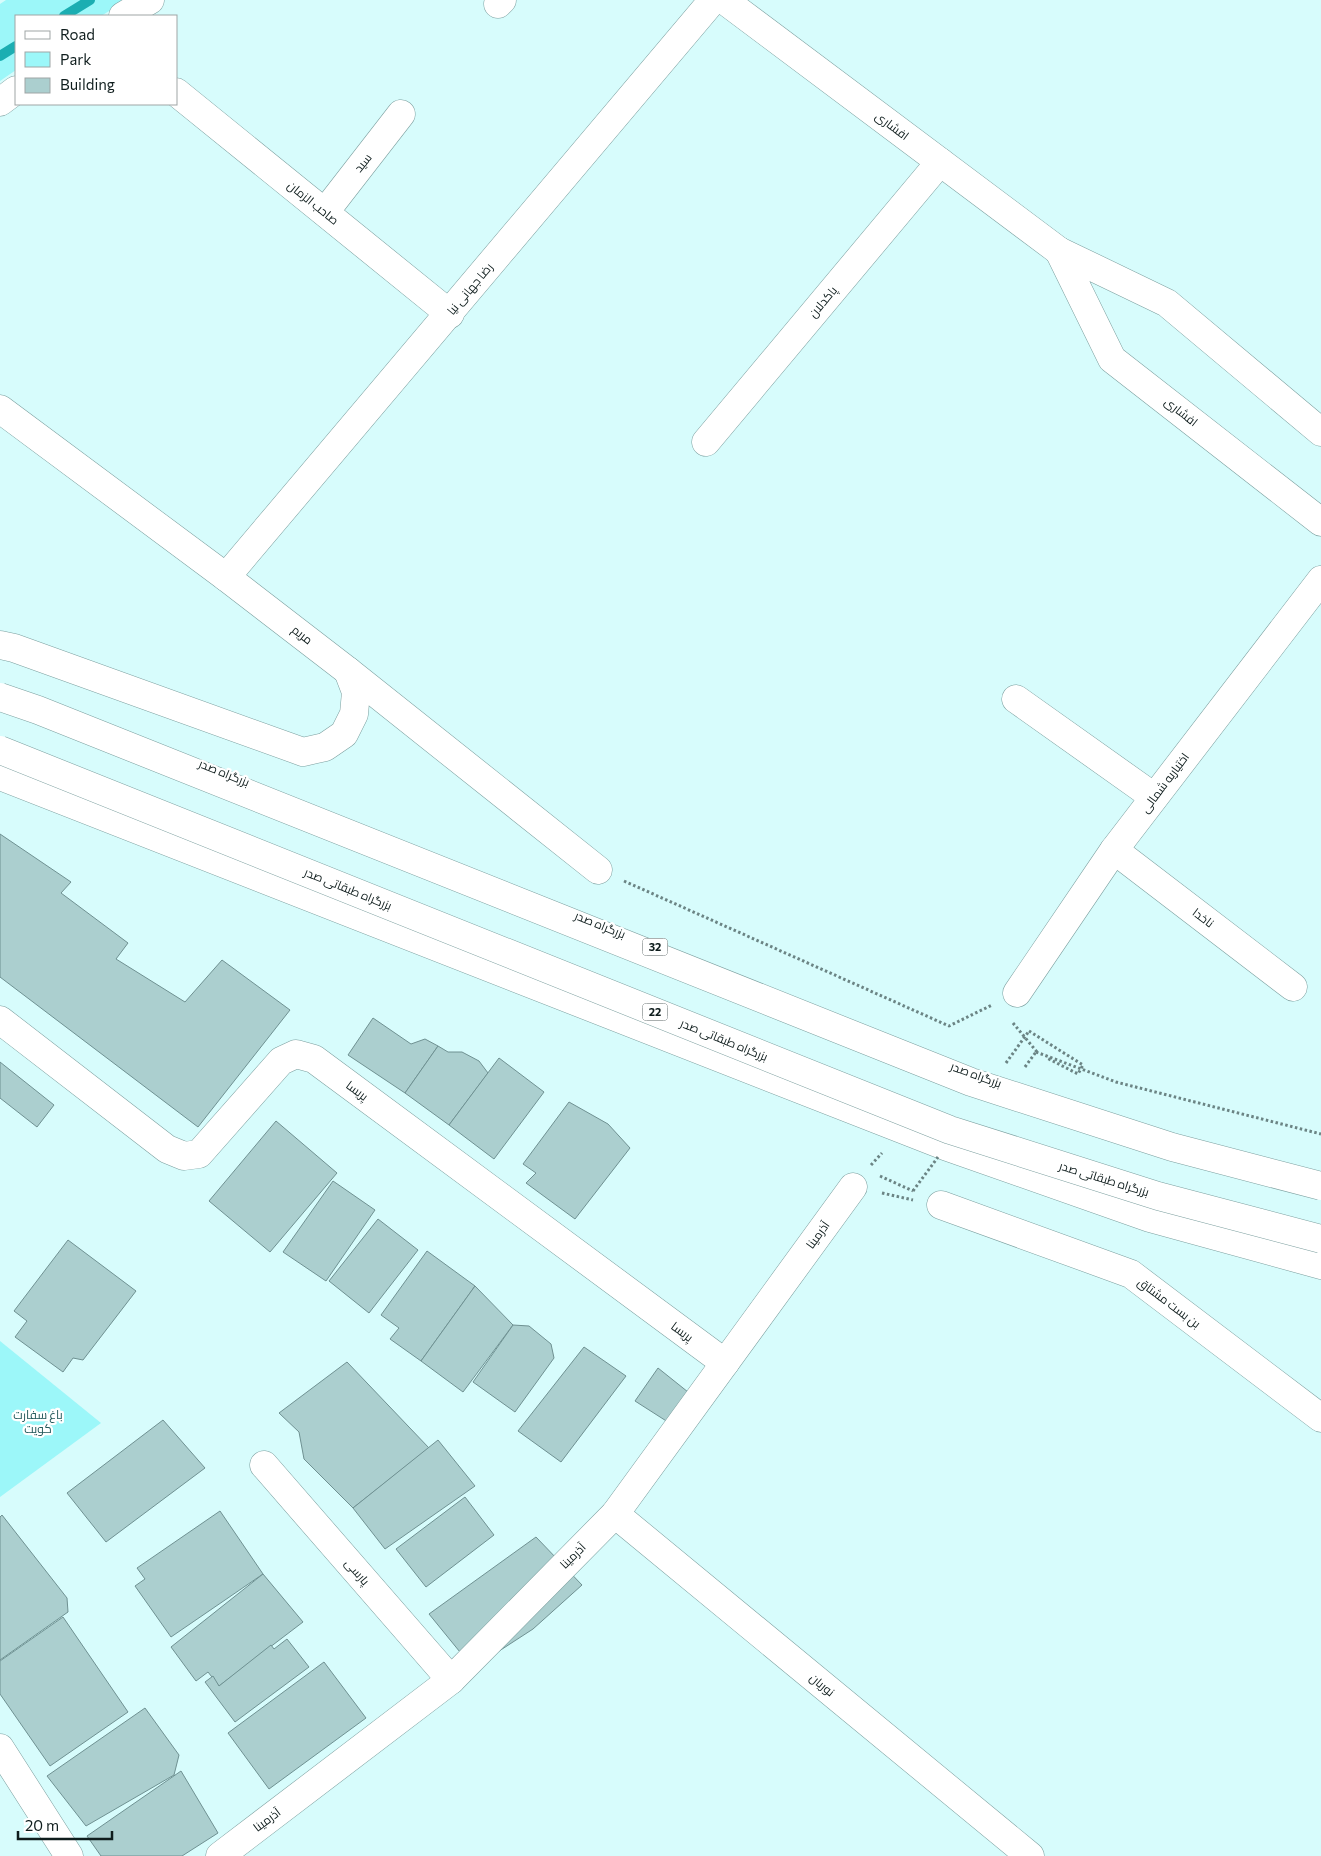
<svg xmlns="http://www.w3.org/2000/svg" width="1321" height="1856" viewBox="0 0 1321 1856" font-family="Commissioner,Cairo,sans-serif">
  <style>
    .green { fill: #9cf7f9 }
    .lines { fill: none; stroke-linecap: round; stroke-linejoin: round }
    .stream { stroke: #1baeb2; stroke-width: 10 }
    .building { fill: #abcfcf; stroke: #6f9192 }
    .minor-casing { stroke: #7c9f9f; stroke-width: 29 }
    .highway-casing { stroke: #7c9f9f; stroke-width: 29 }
    .path { stroke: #6b8484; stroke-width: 3; stroke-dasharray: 2.5 2.5; stroke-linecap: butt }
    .minor { stroke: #fff; stroke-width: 28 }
    .highway { stroke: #fff; stroke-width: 28 }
    .highway-bridge-casing { stroke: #7c9f9f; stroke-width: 29; stroke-linecap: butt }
    .path-bridge { stroke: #6b8484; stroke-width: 3; stroke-dasharray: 2.5 2.5; stroke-linecap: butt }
    .highway-bridge { stroke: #fff; stroke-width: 28 }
    .labels { text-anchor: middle; stroke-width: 4.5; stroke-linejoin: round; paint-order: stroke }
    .shield { fill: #fff; stroke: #576161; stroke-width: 1 }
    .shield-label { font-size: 11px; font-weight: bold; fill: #0f1d1d }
    .street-label { font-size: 12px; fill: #0f1d1d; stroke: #fff }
    .park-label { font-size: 12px; fill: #215759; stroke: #fff }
  </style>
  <rect width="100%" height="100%" fill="#d7fcfc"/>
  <g class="green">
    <polygon points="6,0 127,0 101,16 16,16 16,70 0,81 0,4"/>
    <polygon points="0,1341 101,1423 0,1497"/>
  </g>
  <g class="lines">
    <g class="stream">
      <polyline points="64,16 90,0"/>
      <polyline points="0,56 16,46"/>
    </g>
  </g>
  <g class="building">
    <polygon points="0,834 71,882 61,893 128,943 116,959 185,1002 222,960 290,1010 198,1127 0,977"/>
    <polygon points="373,1018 411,1044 425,1039 438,1046 405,1093 348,1055"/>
    <polygon points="438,1046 448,1052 462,1052 479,1061 488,1073 449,1125 405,1093"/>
    <polygon points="499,1058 544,1092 494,1159 449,1125"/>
    <polygon points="0,1062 54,1105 37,1127 0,1098"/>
    <polygon points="569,1102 608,1124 630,1148 575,1219 526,1183 536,1173 523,1164"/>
    <polygon points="276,1121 337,1173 270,1252 209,1201"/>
    <polygon points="333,1181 375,1210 326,1281 283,1252"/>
    <polygon points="378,1219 418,1250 369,1313 329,1281"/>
    <polygon points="68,1240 136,1291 83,1360 73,1358 63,1372 15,1337 27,1321 14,1311"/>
    <polygon points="427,1251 475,1286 421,1361 390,1339 399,1328 381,1315"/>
    <polygon points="475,1286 513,1325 463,1392 421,1361"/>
    <polygon points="513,1325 529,1326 551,1344 554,1358 515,1412 473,1382"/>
    <polygon points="584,1347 626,1376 561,1462 518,1431"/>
    <polygon points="347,1362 429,1448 353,1508 304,1459 299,1432 279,1413"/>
    <polygon points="658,1368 688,1392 671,1424 635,1401"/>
    <polygon points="163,1420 205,1468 106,1542 67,1493"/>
    <polygon points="438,1440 475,1486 385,1549 353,1508"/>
    <polygon points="465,1497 494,1535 426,1587 396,1549"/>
    <polygon points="220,1511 263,1574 171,1637 135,1586 145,1579 137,1568"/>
    <polygon points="2,1515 67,1598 68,1612 0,1660 0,1517"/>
    <polygon points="536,1537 582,1585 533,1629 473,1668 429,1614"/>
    <polygon points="263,1574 303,1622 219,1686 208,1672 196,1681 171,1647"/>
    <polygon points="63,1617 128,1712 50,1766 0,1694 0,1661"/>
    <polygon points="287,1639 309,1667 235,1722 205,1682 213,1676 219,1686 271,1645 274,1649"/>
    <polygon points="324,1662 366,1718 269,1789 228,1733"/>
    <polygon points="145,1708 179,1755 174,1775 86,1826 47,1776"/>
    <polygon points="181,1771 218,1833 182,1856 101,1856 87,1836"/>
  </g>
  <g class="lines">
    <defs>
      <g id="minor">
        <polyline points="724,0 1059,251"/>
        <polyline points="498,4 502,0"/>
        <polyline points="123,16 150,0"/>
        <polyline points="176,92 450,314"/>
        <polyline points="0,102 16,90"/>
        <polyline points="325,212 401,114"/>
        <polyline points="0,409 226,577 348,671 598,870"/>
        <polyline points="1321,432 1167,303 1059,251 1112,359 1321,522"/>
        <polyline points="706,442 940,162"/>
        <polyline points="226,577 713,0"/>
        <polyline points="1016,699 1154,797"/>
        <polyline points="1114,850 1293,987"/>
        <polyline points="1017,993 1114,850 1321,580"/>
        <polyline points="0,1020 167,1149 184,1156 199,1154 281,1061 296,1054 314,1059 725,1363"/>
        <polyline points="941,1205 1131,1274 1321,1418"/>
        <polyline points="264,1465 451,1680"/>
        <polyline points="615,1514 1030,1856"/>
        <polyline points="0,1748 69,1856"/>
        <polyline points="220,1856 451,1680 615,1514 853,1187"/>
      </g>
      <g id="highway">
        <polyline points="0,645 14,648 303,752 325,747 344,734 354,714 356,692 348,671"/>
        <polyline points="0,776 945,1146 1150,1218 1321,1265"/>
      </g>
    </defs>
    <use href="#minor" class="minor-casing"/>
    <use href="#highway" class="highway-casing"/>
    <g class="path">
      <polyline points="624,881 949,1026 992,1005"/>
      <polyline points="1013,1023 1037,1052"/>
      <polyline points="1029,1031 1083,1065 1078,1074 1047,1058"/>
      <polyline points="1036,1052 1116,1082 1321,1134"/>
      <polyline points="1025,1067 1036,1052"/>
      <polyline points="871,1165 882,1153"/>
      <polyline points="880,1176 913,1191"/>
      <polyline points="882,1193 913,1200"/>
    </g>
    <use href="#minor" class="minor"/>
    <use href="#highway" class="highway"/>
    <defs>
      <g id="highway-bridge">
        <polyline points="0,697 38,710 971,1082 1172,1147 1321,1186"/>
        <polyline points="0,750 950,1130 1158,1196 1321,1239"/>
      </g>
    </defs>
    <use href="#highway-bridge" class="highway-bridge-casing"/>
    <g class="path-bridge">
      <polyline points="1006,1063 1029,1031"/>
      <polyline points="913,1191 938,1157"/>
    </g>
    <use href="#highway-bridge" class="highway-bridge"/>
  </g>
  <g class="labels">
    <g class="shield">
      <rect x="642.5" y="938.5" width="25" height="17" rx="4"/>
      <rect x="642.5" y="1003.5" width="25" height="17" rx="4"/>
    </g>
    <g class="shield-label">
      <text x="655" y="951">32</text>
      <text x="655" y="1016">22</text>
    </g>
    <g class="street-label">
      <text transform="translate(892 126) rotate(37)" y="4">افشاری</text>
      <text transform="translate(363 163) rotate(-52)" y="4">سید</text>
      <text transform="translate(313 203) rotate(39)" y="4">صاحب الزمان</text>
      <text transform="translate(470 289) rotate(-50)" y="4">رضا جهانی نیا</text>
      <text transform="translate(823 302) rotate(-50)" y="4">پاکدلان</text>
      <text transform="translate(1181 412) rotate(38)" y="4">افشاری</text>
      <text transform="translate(302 635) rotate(38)" y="4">مریم</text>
      <text transform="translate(224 773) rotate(22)" y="4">بزرگراه صدر</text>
      <text transform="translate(1165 783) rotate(-53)" y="4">اختیاریه شمالی</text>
      <text transform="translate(348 889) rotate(22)" y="4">بزرگراه طبقاتی صدر</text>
      <text transform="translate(1203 918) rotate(37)" y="4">ناخدا</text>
      <text transform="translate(600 925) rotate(22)" y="4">بزرگراه صدر</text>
      <text transform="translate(724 1040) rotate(22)" y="4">بزرگراه طبقاتی صدر</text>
      <text transform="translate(976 1075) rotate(20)" y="4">بزرگراه صدر</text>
      <text transform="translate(357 1091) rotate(37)" y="4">پریسا</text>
      <text transform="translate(1104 1179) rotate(17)" y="4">بزرگراه طبقاتی صدر</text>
      <text transform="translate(818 1235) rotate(-54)" y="4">آذرمینا</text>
      <text transform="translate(1169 1303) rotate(37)" y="4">بن بست مشتاق</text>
      <text transform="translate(682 1332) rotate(37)" y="4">پریسا</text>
      <text transform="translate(573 1556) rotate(-45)" y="4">آذرمینا</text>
      <text transform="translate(357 1572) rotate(49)" y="4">پارسی</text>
      <text transform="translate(822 1685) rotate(40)" y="4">نوریان</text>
      <text transform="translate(267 1820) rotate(-37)" y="4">آذرمینا</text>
    </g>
    <g class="park-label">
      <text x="38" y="1419">باغ سفارت<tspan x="38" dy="14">کویت</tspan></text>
    </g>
  </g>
  <rect x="15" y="15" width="162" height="90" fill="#ffffff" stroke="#9fa5a5"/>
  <rect x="25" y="31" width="25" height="8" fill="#ffffff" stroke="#9fa5a5"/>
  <text x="60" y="40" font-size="15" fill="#0f1d1d">Road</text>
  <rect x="25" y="52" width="25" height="15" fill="#9cf7f9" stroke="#9fa5a5"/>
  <text x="60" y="65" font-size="15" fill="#0f1d1d">Park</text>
  <rect x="25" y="78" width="25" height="15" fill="#abcfcf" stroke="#9fa5a5"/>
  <text x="60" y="90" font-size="15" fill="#0f1d1d">Building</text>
  <path d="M18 1831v8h94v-8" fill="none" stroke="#0f1d1d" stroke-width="2.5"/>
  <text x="25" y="1831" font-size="15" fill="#0f1d1d" stroke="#ffffff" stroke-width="4" paint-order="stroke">20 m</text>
</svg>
